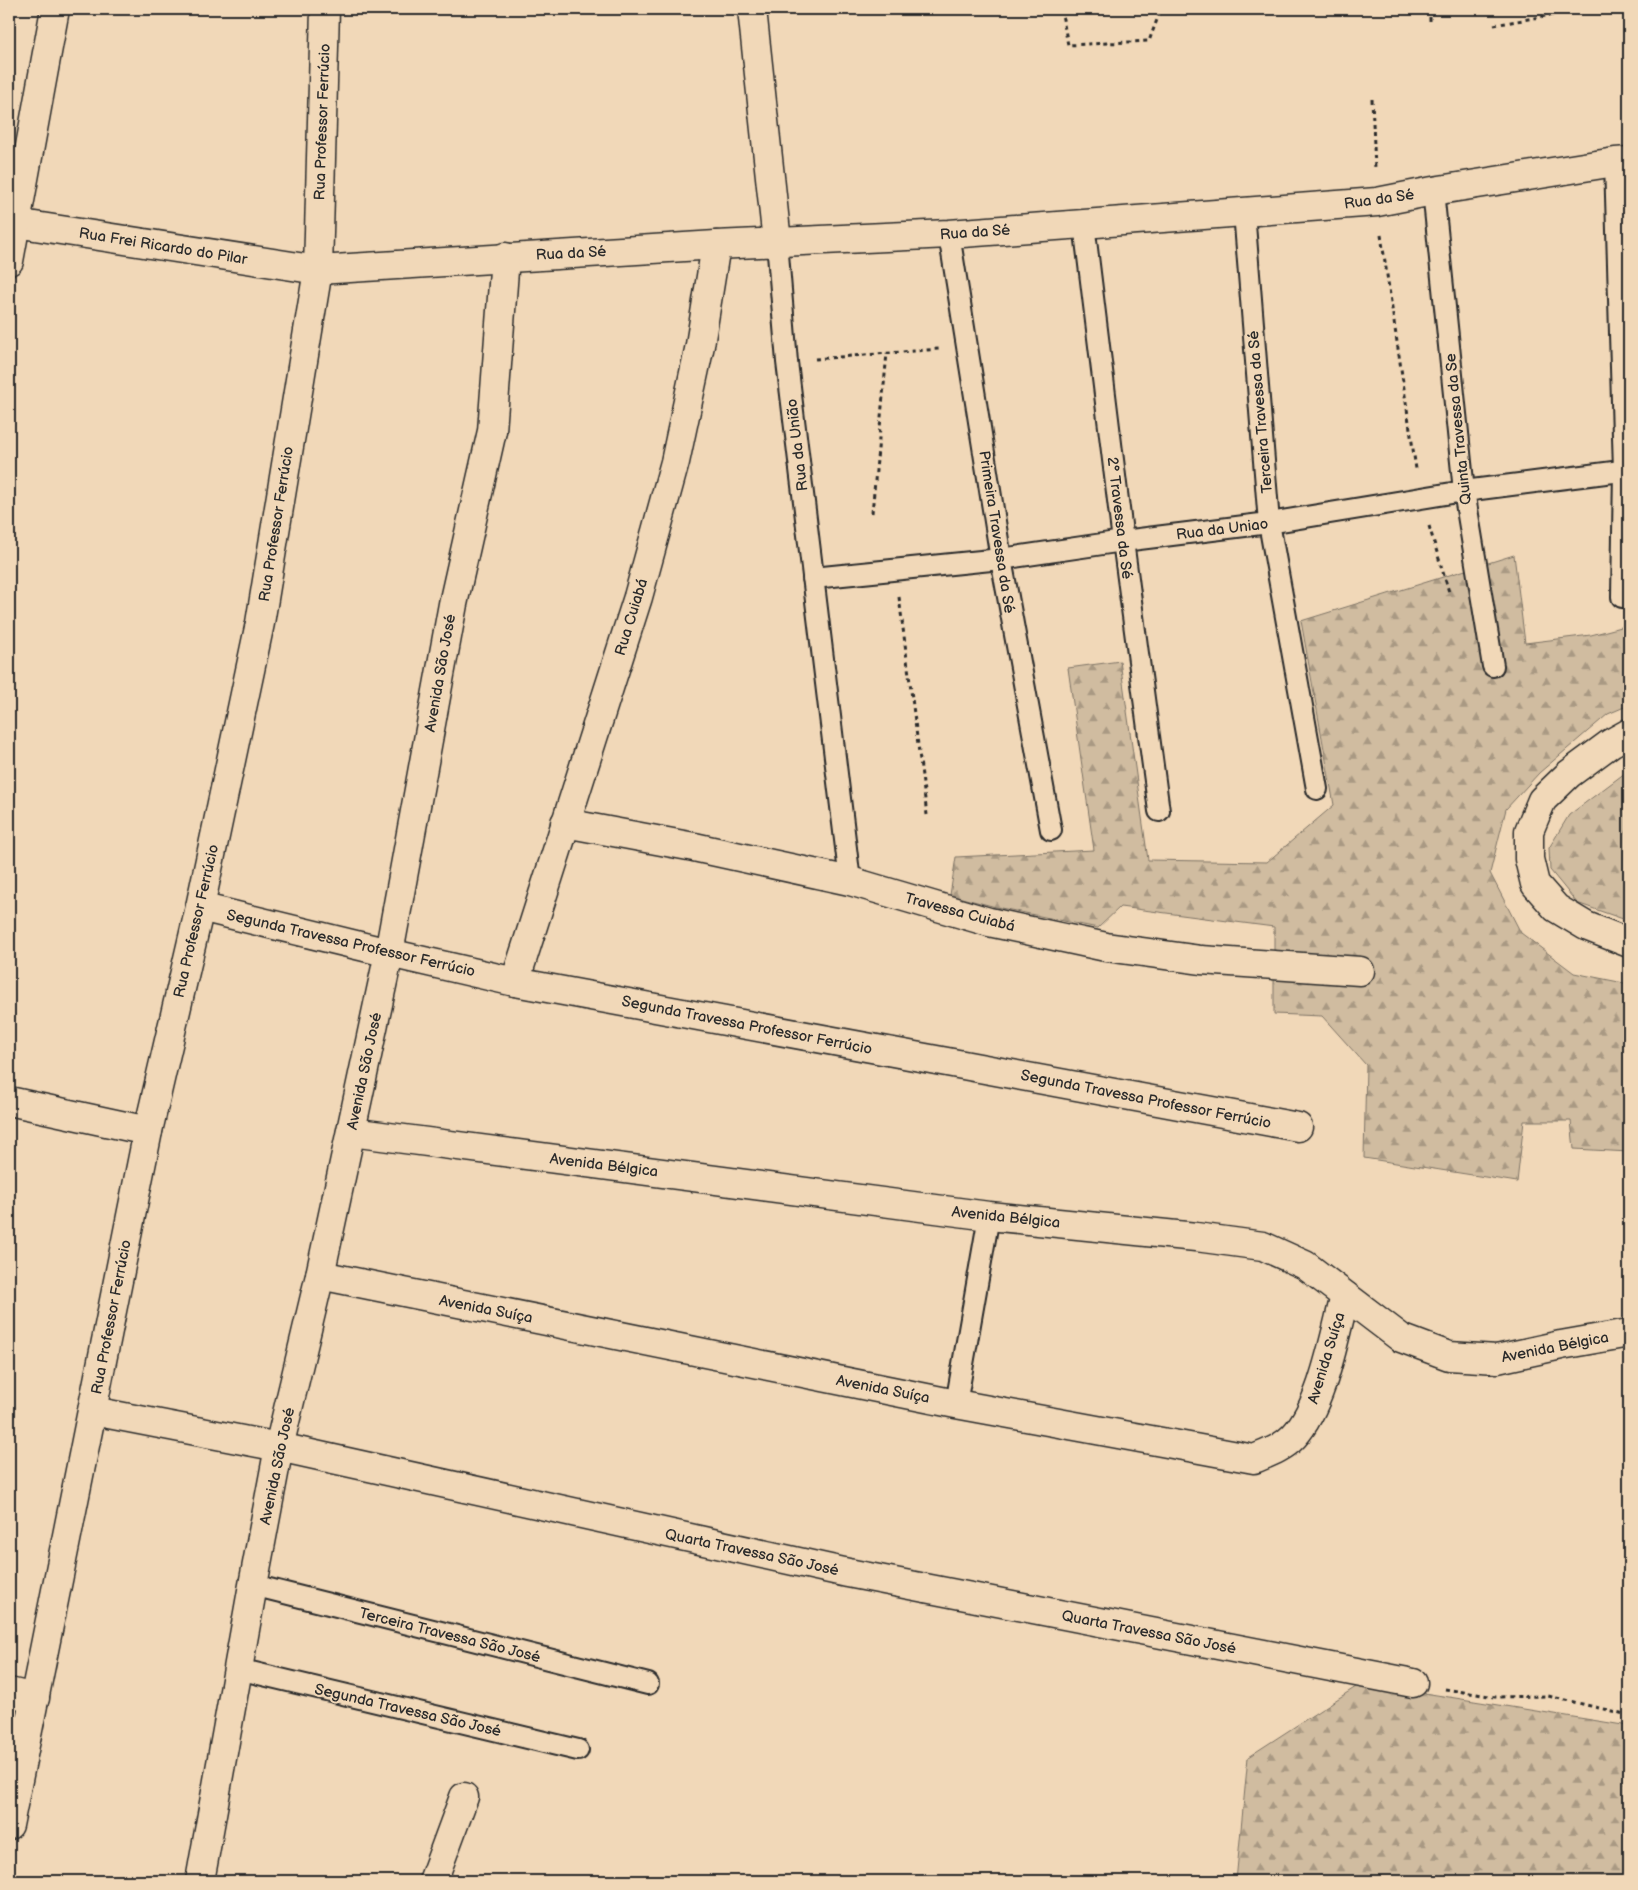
<svg xmlns="http://www.w3.org/2000/svg" width="1638" height="1890" viewBox="0 0 1638 1890" font-family="'Balsamiq Sans',sans-serif">
  <style>
    .forest { fill: url(#forest-firs); stroke: #7e7466 }
    .lines { fill: none; stroke-linecap: round; stroke-linejoin: round }
    .service-casing { stroke: #2b2b2b; stroke-width: 24 }
    .minor-casing { stroke: #2b2b2b; stroke-width: 31 }
    .path { stroke: #2b2b2b; stroke-width: 3; stroke-dasharray: 4 4; stroke-linecap: butt }
    .service { stroke: #f1d8b8; stroke-width: 20 }
    .minor { stroke: #f1d8b8; stroke-width: 28 }
    .labels { text-anchor: middle; stroke-width: 4; stroke-linejoin: round; paint-order: stroke }
    .street-label { font-size: 15px; fill: #2b2b2b; stroke: #f1d8b8 }
  </style>
  <defs>
    <pattern id="forest-firs" width="22" height="20" patternUnits="userSpaceOnUse" patternTransform="scale(1.25)"><rect width="22" height="20" fill="#d0bca0"/><path d="M5 1l3.5 6h-7zM16 11l3.5 6h-7z" fill="#a99983"/></pattern>
  </defs>
  <rect width="100%" height="100%" fill="#f1d8b8"/>
  <filter id="ink" filterUnits="userSpaceOnUse"><feTurbulence type="fractalNoise" baseFrequency=".02" numOctaves="2"/><feDisplacementMap in="SourceGraphic" scale="10" xChannelSelector="R" yChannelSelector="G"/><feConvolveMatrix kernelMatrix="1 2 1 2 8 2 1 2 1" color-interpolation-filters="sRGB"/></filter>
  <g filter="url(#ink)">
    <g class="forest">
      <polygon points="1514,555 1525,643 1591,635 1629,625 1629,705 1608,714 1539,773 1506,809 1490,873 1521,933 1574,973 1629,984 1629,1152 1574,1149 1571,1121 1524,1121 1517,1182 1364,1158 1366,1065 1322,1016 1274,1014 1274,927 1120,907 1098,928 996,907 950,895 956,857 1094,850 1068,668 1120,661 1148,860 1267,862 1334,805 1301,621"/>
      <polygon points="1629,770 1629,921 1577,903 1550,870 1549,848 1569,815"/>
      <polygon points="1362,1683 1629,1726 1629,1881 1236,1881 1248,1757"/>
    </g>
    <g class="lines">
      <defs>
        <g id="service">
          <polyline points="1615,162 1624,470 1622,597"/>
          <polyline points="1433,191 1464,491 1493,666"/>
          <polyline points="1244,212 1269,523 1317,789"/>
          <polyline points="1084,224 1123,541 1159,811"/>
          <polyline points="949,234 1001,559 1051,830"/>
          <polyline points="777,242 787,362 850,881"/>
          <polyline points="813,578 1001,559 1123,541 1269,523 1464,491 1629,470"/>
          <polyline points="956,1404 989,1216"/>
          <polyline points="253,1585 648,1684"/>
          <polyline points="238,1669 578,1750"/>
        </g>
        <g id="minor">
          <polyline points="752,9 777,242"/>
          <polyline points="9,222 318,270 716,245 949,234 1377,202 1433,191 1615,162 1629,161"/>
          <polyline points="9,261 55,9"/>
          <polyline points="1629,733 1611,743 1569,774 1542,800 1529,831 1529,859 1535,884 1556,908 1586,926 1629,943"/>
          <polyline points="565,823 694,847 850,881 989,922 1106,947 1201,960 1360,971"/>
          <polyline points="200,907 389,953 515,982 1298,1127"/>
          <polyline points="515,982 638,597 675,462 700,345 716,245"/>
          <polyline points="9,1101 148,1131"/>
          <polyline points="351,1132 989,1216 1196,1237 1263,1246 1305,1265 1401,1338 1449,1356 1497,1359 1561,1345 1629,1333"/>
          <path d="M320 1275 956 1404 1254 1459C1268 1453 1283 1448 1294 1436 1323 1404 1334 1338 1345 1296"/>
          <polyline points="93,1411 279,1447 848,1573 1413,1683"/>
          <polyline points="9,1692 35,1698"/>
          <polyline points="9,1825 148,1131 200,907 260,623 318,270 325,9"/>
          <polyline points="200,1881 253,1585 279,1447 320,1275 389,953 453,604 492,431 505,257"/>
          <polyline points="433,1881 464,1797"/>
        </g>
      </defs>
      <use href="#service" class="service-casing"/>
      <use href="#minor" class="minor-casing"/>
      <g class="path">
        <polyline points="1061,9 1068,45 1149,41 1161,9"/>
        <polyline points="1430,9 1430,22"/>
        <polyline points="1494,25 1586,9"/>
        <polyline points="1372,99 1375,169"/>
        <polyline points="1381,235 1416,469"/>
        <polyline points="815,359 939,349"/>
        <polyline points="872,513 887,353"/>
        <polyline points="1429,526 1449,592"/>
        <polyline points="899,597 927,815"/>
        <polyline points="1445,1689 1495,1697 1548,1696 1629,1715"/>
      </g>
      <use href="#service" class="service"/>
      <use href="#minor" class="minor"/>
    </g>
  </g>
  <g class="labels">
    <g class="street-label">
      <text transform="translate(322 122) rotate(-88)" y="5">Rua Professor Ferrúcio</text>
      <text transform="translate(1379 199) rotate(-8)" y="5">Rua da Sé</text>
      <text transform="translate(975 232) rotate(-4)" y="5">Rua da Sé</text>
      <text transform="translate(163 246) rotate(9)" y="5">Rua Frei Ricardo do Pilar</text>
      <text transform="translate(571 253) rotate(-3)" y="5">Rua da Sé</text>
      <text transform="translate(1260 412) rotate(-95)" y="5">Terceira Travessa da Sé</text>
      <text transform="translate(1458 429) rotate(-96)" y="5">Quinta Travessa da Se</text>
      <text transform="translate(797 445) rotate(-97)" y="5">Rua da União</text>
      <text transform="translate(1120 518) rotate(83)" y="5">2° Travessa da Sé</text>
      <text transform="translate(276 524) rotate(-81)" y="5">Rua Professor Ferrúcio</text>
      <text transform="translate(1222 529) rotate(-7)" y="5">Rua da Uniao</text>
      <text transform="translate(997 532) rotate(81)" y="5">Primeira Travessa da Sé</text>
      <text transform="translate(631 617) rotate(-73)" y="5">Rua Cuiabá</text>
      <text transform="translate(440 673) rotate(-80)" y="5">Avenida São José</text>
      <text transform="translate(960 912) rotate(15)" y="5">Travessa Cuiabá</text>
      <text transform="translate(196 921) rotate(-77)" y="5">Rua Professor Ferrúcio</text>
      <text transform="translate(351 943) rotate(13)" y="5">Segunda Travessa Professor Ferrúcio</text>
      <text transform="translate(747 1025) rotate(11)" y="5">Segunda Travessa Professor Ferrúcio</text>
      <text transform="translate(364 1071) rotate(-78)" y="5">Avenida São José</text>
      <text transform="translate(1146 1099) rotate(11)" y="5">Segunda Travessa Professor Ferrúcio</text>
      <text transform="translate(604 1165) rotate(7)" y="5">Avenida Bélgica</text>
      <text transform="translate(1006 1217) rotate(6)" y="5">Avenida Bélgica</text>
      <text transform="translate(486 1309) rotate(11)" y="5">Avenida Suíça</text>
      <text transform="translate(111 1317) rotate(-79)" y="5">Rua Professor Ferrúcio</text>
      <text transform="translate(1555 1347) rotate(-11)" y="5">Avenida Bélgica</text>
      <text transform="translate(1326 1358) rotate(-73)" y="5">Avenida Suíça</text>
      <text transform="translate(883 1389) rotate(11)" y="5">Avenida Suíça</text>
      <text transform="translate(277 1466) rotate(-78)" y="5">Avenida São José</text>
      <text transform="translate(752 1552) rotate(12)" y="5">Quarta Travessa São José</text>
      <text transform="translate(1149 1632) rotate(11)" y="5">Quarta Travessa São José</text>
      <text transform="translate(450 1635) rotate(14)" y="5">Terceira Travessa São José</text>
      <text transform="translate(408 1710) rotate(13)" y="5">Segunda Travessa São José</text>
    </g>
  </g>
  <rect width="1638" height="1890" fill="none" stroke="#f1d8b8" stroke-width="30"/>
  <rect x="15" y="15" width="1608" height="1860" fill="none" stroke="#2b2b2b" stroke-width="2" filter="url(#ink)"/>
</svg>
